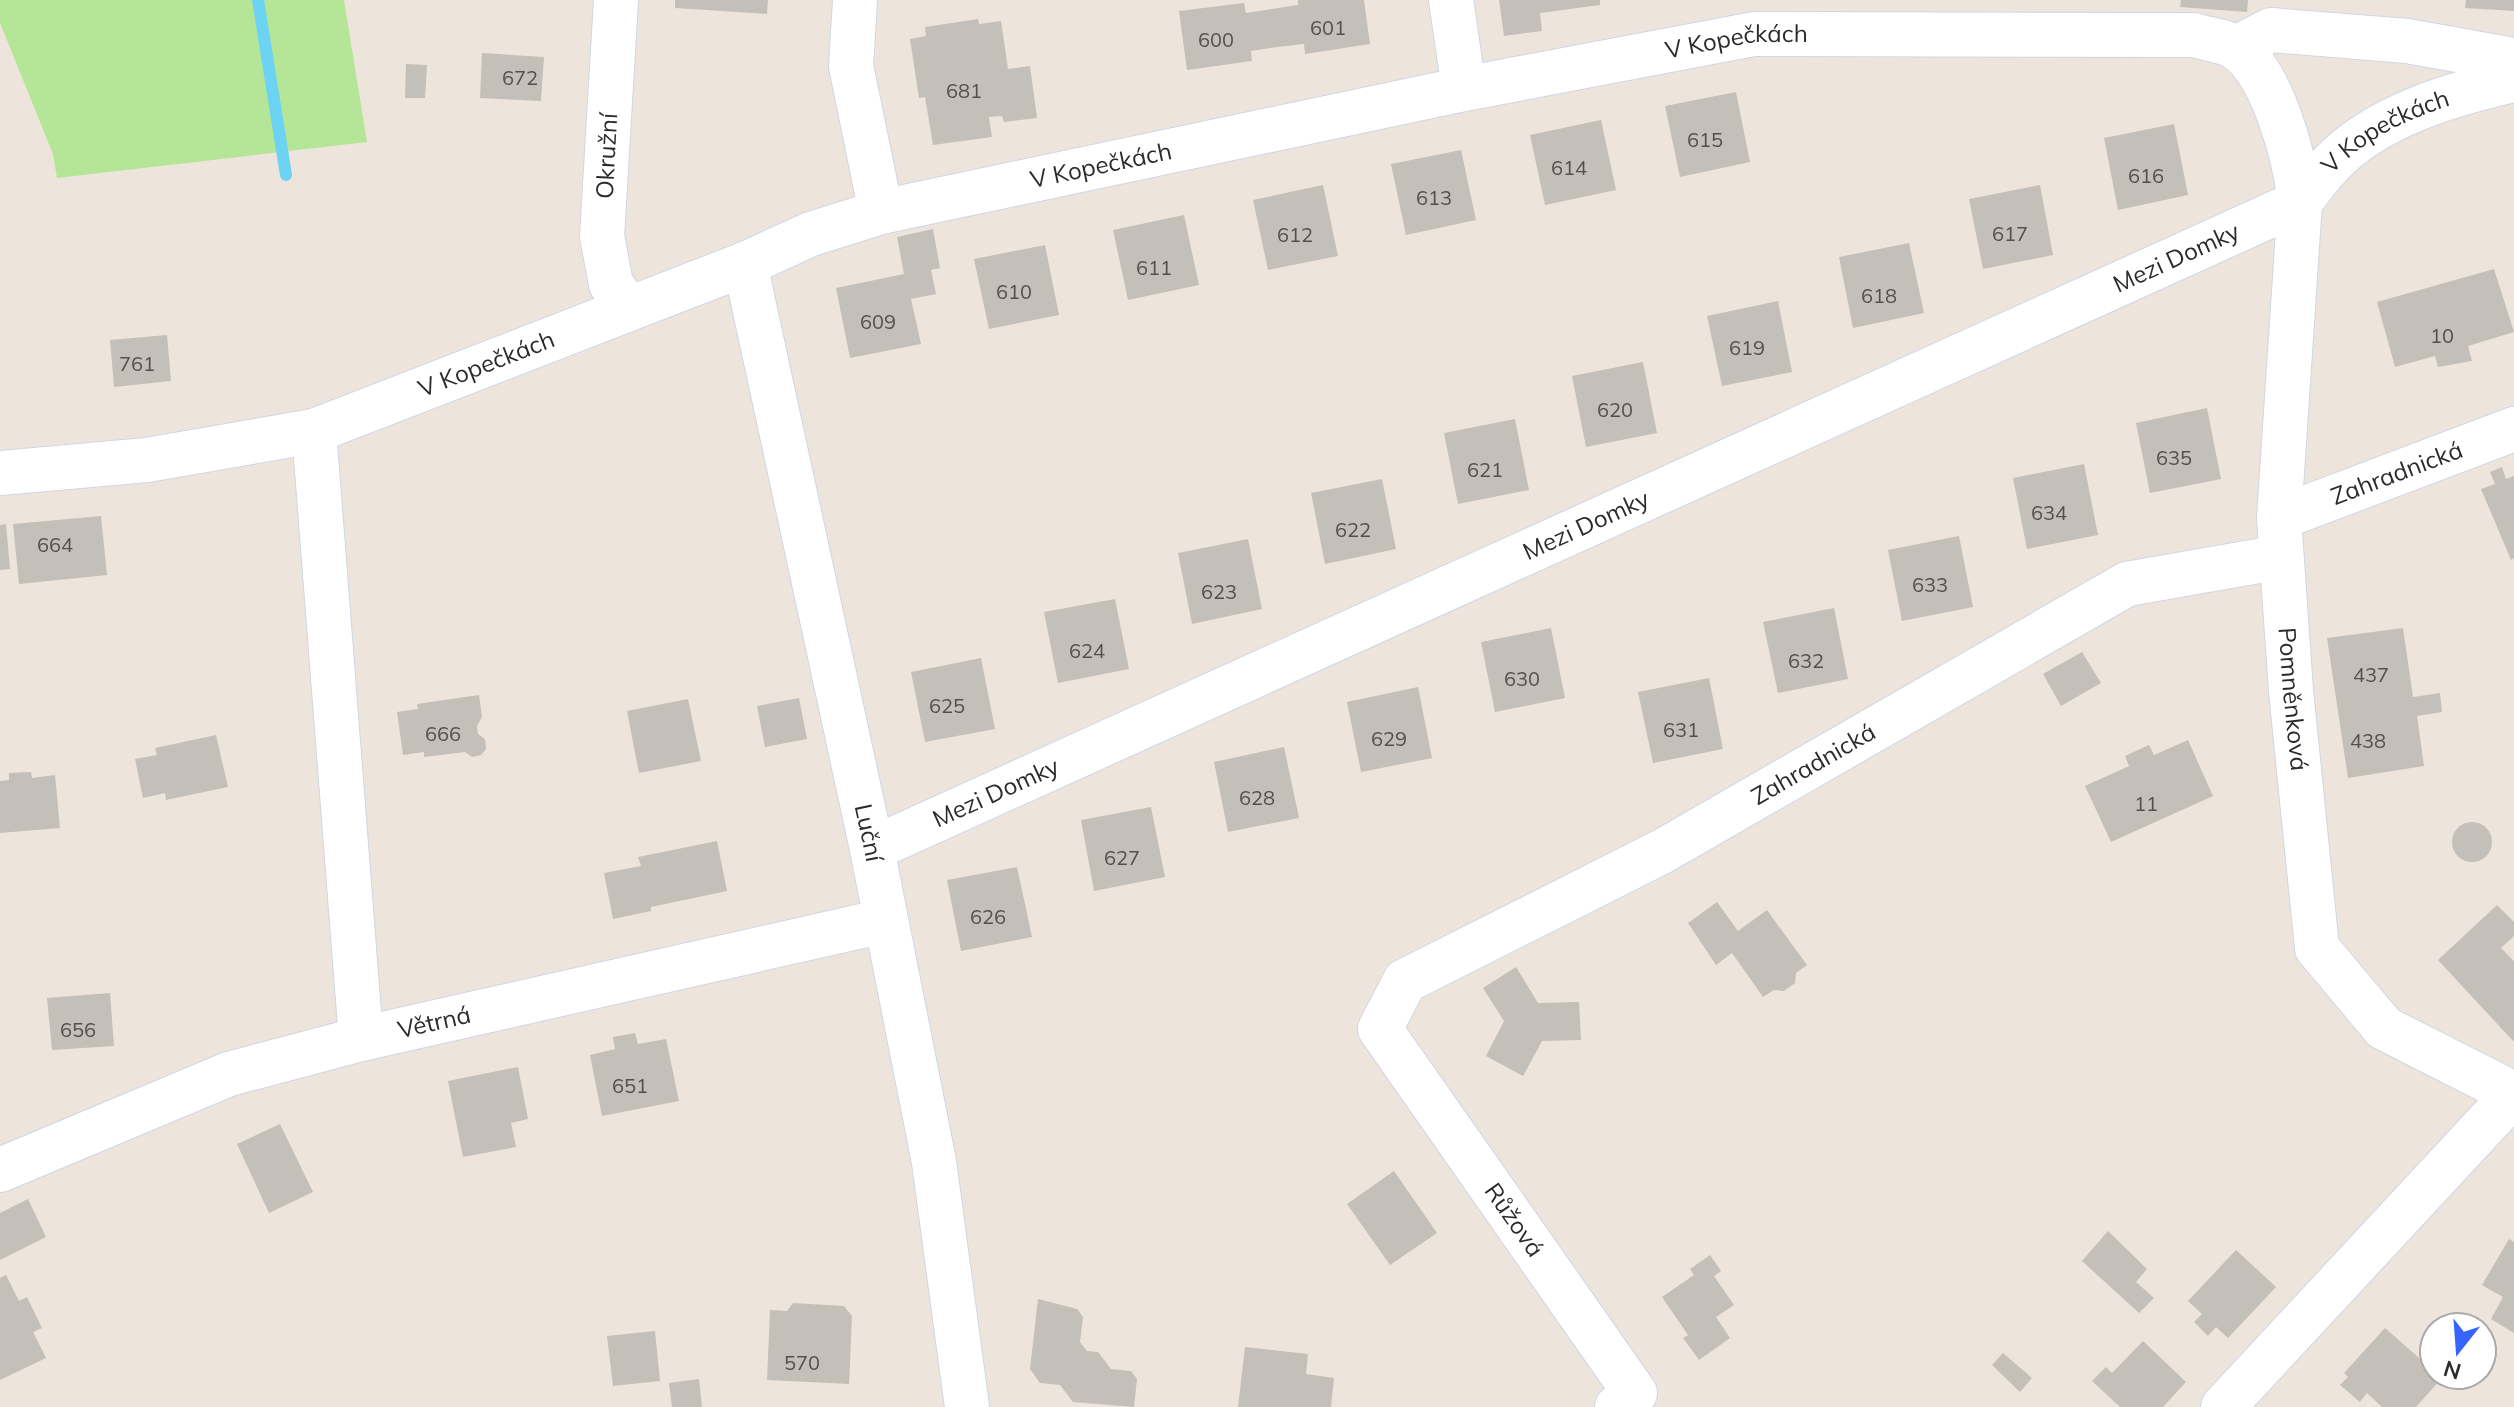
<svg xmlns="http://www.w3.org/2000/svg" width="2514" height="1407" viewBox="0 0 2514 1407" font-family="Mulish,sans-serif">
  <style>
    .green { fill: #b5e597 }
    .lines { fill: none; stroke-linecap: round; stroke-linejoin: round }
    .stream { stroke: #6cd4f2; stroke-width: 12 }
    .building { fill: #c5bfb9 }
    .minor-casing { stroke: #d1d6e4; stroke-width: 46 }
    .minor { stroke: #fff; stroke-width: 44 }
    .labels { text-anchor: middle; stroke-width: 6; stroke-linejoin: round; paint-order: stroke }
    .number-label { font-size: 20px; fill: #52504e }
    .street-label { font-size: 24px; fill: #2b2b2b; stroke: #fff }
  </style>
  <rect width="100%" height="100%" fill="#ede5dc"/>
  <polygon class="green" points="0,0 344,0 367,142 57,178 53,154 0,23"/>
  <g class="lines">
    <polyline class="stream" points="258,0 286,175"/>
  </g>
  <g class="building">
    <polygon points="675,0 768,0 767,14 675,8"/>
    <polygon points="1298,0 1364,0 1370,44 1305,54 1304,44 1277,47 1251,51 1252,61 1187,70 1179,11 1244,3 1246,13 1298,5"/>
    <polygon points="1499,0 1600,0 1600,5 1540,13 1542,31 1504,36"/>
    <polygon points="2181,0 2248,0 2247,12 2180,7"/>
    <polygon points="2466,0 2514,0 2514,11 2465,8"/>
    <polygon points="978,19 979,24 1001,21 1008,69 1030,66 1037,118 1004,122 1002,116 989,117 992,137 933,145 925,97 919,98 910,39 926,36 925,27"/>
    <polygon points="482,53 544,57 541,101 480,98"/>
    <polygon points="406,64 427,65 425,98 405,98"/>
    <polygon points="1736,92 1750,162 1680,177 1665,106"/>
    <polygon points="1601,120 1616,190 1545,205 1530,135"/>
    <polygon points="2174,124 2188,195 2118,210 2104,138"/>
    <polygon points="1461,150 1476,220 1406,235 1391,164"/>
    <polygon points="1323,185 1338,256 1268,270 1253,200"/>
    <polygon points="2040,185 2053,255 1983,269 1969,199"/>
    <polygon points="1184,215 1199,285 1128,300 1113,230"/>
    <polygon points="933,229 940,268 931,270 936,294 911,299 921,344 850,358 836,288 904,274 897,237"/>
    <polygon points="1909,243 1924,313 1853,328 1839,257"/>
    <polygon points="1045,245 1059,315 989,329 974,259"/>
    <polygon points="2494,269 2514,332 2468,346 2472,361 2438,367 2435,356 2395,367 2377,302"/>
    <polygon points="1778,301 1792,372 1722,386 1707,316"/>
    <polygon points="167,335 171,381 114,387 110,340"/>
    <polygon points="1643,362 1657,433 1586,447 1572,376"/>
    <polygon points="2207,408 2221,479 2150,493 2136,423"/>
    <polygon points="1515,419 1529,490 1458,504 1444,433"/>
    <polygon points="2084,464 2098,535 2027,549 2013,478"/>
    <polygon points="2502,467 2506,479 2514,476 2514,558 2511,560 2481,489 2495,484 2490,472"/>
    <polygon points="1382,479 1396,549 1325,564 1311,493"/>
    <polygon points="101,516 107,575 19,584 13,524"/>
    <polygon points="6,524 10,569 0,570 0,525"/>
    <polygon points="1959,536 1973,607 1902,621 1888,550"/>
    <polygon points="1248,539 1262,609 1192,624 1178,553"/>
    <polygon points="1115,599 1129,669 1058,683 1044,612"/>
    <polygon points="1834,608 1848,679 1778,693 1763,622"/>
    <polygon points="1551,628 1565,698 1495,712 1481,642"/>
    <polygon points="2403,628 2413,697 2440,693 2442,712 2417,716 2424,766 2348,778 2327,638"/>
    <polygon points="2082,652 2101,683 2061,706 2043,674"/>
    <polygon points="981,658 995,729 925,742 911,672"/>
    <polygon points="1709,678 1723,749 1653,763 1638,692"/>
    <polygon points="1418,687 1432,758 1361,772 1347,702"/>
    <polygon points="479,695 482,717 477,726 478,734 485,739 486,749 481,755 472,757 465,752 424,757 424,752 403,755 397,712 418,709 417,704"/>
    <polygon points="799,698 807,739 765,747 757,706"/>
    <polygon points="688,699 701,761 639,773 627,711"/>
    <polygon points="216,735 228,787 166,800 165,793 143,798 135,759 157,755 155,748"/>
    <polygon points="2188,740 2213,796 2111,842 2085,786 2129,766 2125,756 2149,745 2154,755"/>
    <polygon points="1284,747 1299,818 1228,832 1214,762"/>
    <polygon points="31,772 32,778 55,775 60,828 0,833 0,781 9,780 9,773"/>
    <polygon points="1151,807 1165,877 1094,891 1081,820"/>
    <circle cx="2472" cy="842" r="20"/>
    <polygon points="717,841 727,891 651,907 651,911 613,919 604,873 641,866 638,857"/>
    <polygon points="1017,867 1032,937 961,951 947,880"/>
    <polygon points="1717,902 1738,931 1767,910 1807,965 1796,973 1795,983 1784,991 1774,990 1763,997 1732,953 1716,965 1688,923"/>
    <polygon points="2497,905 2514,922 2514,936 2501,948 2514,961 2514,1042 2438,960"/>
    <polygon points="1516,967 1538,1003 1579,1002 1581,1040 1542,1041 1523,1076 1486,1056 1504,1021 1483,988"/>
    <polygon points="110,993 114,1046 52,1050 47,998"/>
    <polygon points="635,1033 638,1044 666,1039 679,1101 602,1116 590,1055 615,1049 613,1037"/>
    <polygon points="518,1067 528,1119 511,1123 516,1147 463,1157 448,1081"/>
    <polygon points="280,1124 313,1192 269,1213 237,1144"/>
    <polygon points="1394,1171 1437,1233 1390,1265 1347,1204"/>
    <polygon points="28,1199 46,1237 0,1260 0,1213"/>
    <polygon points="2108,1231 2147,1269 2136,1282 2154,1298 2139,1313 2082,1261"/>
    <polygon points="2509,1239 2514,1242 2514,1333 2491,1319 2503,1297 2482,1285"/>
    <polygon points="2236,1250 2276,1287 2228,1338 2216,1327 2208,1336 2194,1322 2202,1314 2188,1301"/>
    <polygon points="1710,1255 1721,1271 1714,1276 1734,1305 1716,1317 1730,1338 1699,1360 1683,1338 1688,1335 1662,1297 1694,1275 1690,1269"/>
    <polygon points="6,1275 19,1301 27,1297 42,1328 33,1332 46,1358 0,1380 0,1278"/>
    <polygon points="1038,1299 1077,1309 1083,1317 1080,1342 1087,1351 1098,1352 1111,1369 1131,1371 1137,1379 1134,1407 1073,1402 1060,1385 1040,1383 1030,1369"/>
    <polygon points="793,1303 844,1306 852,1316 849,1384 767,1380 770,1310 787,1311"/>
    <polygon points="2385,1328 2434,1371 2434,1375 2442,1378 2416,1407 2382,1407 2367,1393 2360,1402 2340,1385 2348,1377 2344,1373"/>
    <polygon points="655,1331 660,1381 613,1386 607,1336"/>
    <polygon points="2143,1341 2186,1382 2163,1407 2120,1407 2092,1381 2106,1367 2112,1373"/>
    <polygon points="1245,1347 1308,1354 1306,1374 1334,1378 1331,1407 1238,1407"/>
    <polygon points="2003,1353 2032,1378 2020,1392 1992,1365"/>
    <polygon points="699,1379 702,1407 672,1407 669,1383"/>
  </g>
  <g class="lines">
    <defs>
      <g id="minor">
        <polyline points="616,0 602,236 611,284 627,307"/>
        <polyline points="855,0 851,66 881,212"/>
        <polyline points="1451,0 1464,89"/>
        <polyline points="2236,48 2271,30 2407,41 2514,60"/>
        <path id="s1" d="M745 264 872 849 934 1162 967 1407"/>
        <polyline points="314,431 361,1039"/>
        <path id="s2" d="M0 473 147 460 314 431 745 264 811 234 881 212 1464 89 1754 34 2194 35C2206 39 2226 41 2236 48 2274 74 2295 160 2300 202 2310 190 2320 175 2331 164 2376 116 2452 94 2514 80"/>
        <path id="s3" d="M2279 518 2514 429"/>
        <path id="s4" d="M872 849 2300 202 2279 518 2291 691 2317 948 2384 1028 2514 1094"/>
        <path id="s5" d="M0 1170 229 1074 361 1039 884 921"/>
        <path id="s6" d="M1617 1407 1635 1393 1380 1029 1405 981 1663 851 2127 584 2281 557"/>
        <polyline points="2223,1407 2514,1094"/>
      </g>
    </defs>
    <use href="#minor" class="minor-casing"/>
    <use href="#minor" class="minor"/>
  </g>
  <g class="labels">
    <g class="number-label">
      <text x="1328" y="35">601</text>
      <text x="1216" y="47">600</text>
      <text x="520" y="85">672</text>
      <text x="964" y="98">681</text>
      <text x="1705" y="147">615</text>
      <text x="1569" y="175">614</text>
      <text x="2146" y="183">616</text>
      <text x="1434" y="205">613</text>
      <text x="2010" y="241">617</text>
      <text x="1295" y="242">612</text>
      <text x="1154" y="275">611</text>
      <text x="1014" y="299">610</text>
      <text x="1879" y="303">618</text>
      <text x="878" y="329">609</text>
      <text x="2442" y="343">10</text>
      <text x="1747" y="355">619</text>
      <text x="137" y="371">761</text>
      <text x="1615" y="417">620</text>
      <text x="2174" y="465">635</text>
      <text x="1485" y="477">621</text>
      <text x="2049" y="520">634</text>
      <text x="1353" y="537">622</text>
      <text x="55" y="552">664</text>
      <text x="1930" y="592">633</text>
      <text x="1219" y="599">623</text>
      <text x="1087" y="658">624</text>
      <text x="1806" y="668">632</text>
      <text x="2371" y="682">437</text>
      <text x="1522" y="686">630</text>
      <text x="947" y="713">625</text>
      <text x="1681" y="737">631</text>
      <text x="443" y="741">666</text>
      <text x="1389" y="746">629</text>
      <text x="2368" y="748">438</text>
      <text x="1257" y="805">628</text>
      <text x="2146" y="811">11</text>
      <text x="1122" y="865">627</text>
      <text x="988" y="924">626</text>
      <text x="78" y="1037">656</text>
      <text x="630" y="1093">651</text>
      <text x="802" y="1370">570</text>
    </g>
    <g class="street-label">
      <text dy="8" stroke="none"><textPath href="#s2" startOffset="1798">V Kopečkách</textPath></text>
      <text dy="8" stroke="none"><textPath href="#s2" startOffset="2584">V Kopečkách</textPath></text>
      <text transform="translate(607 156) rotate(-87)" y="8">Okružní</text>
      <text dy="8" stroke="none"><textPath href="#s2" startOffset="1150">V Kopečkách</textPath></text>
      <text dy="8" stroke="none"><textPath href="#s4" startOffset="1432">Mezi Domky</textPath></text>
      <text dy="8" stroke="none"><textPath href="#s2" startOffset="502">V Kopečkách</textPath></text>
      <text dy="8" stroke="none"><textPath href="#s3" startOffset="126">Zahradnická</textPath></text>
      <text dy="8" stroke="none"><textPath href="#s4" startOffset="784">Mezi Domky</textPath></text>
      <text dy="8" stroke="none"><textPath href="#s4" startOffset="2066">Pomněnková</textPath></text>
      <text dy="8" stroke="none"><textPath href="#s6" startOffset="984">Zahradnická</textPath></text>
      <text dy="8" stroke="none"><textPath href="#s4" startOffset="136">Mezi Domky</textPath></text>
      <text dy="8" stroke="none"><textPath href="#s1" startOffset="582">Luční</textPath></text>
      <text dy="8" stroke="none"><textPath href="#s5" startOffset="460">Větrná</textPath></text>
      <text transform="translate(1514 1220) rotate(55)" y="8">Růžová</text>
    </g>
  </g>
  <g transform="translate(2458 1351) rotate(197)"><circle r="38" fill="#ffffff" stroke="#aaaaaa" stroke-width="2"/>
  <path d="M0-6L14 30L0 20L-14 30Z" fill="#3764ff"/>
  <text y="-12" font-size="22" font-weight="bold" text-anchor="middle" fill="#2b2b2b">N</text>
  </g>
</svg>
